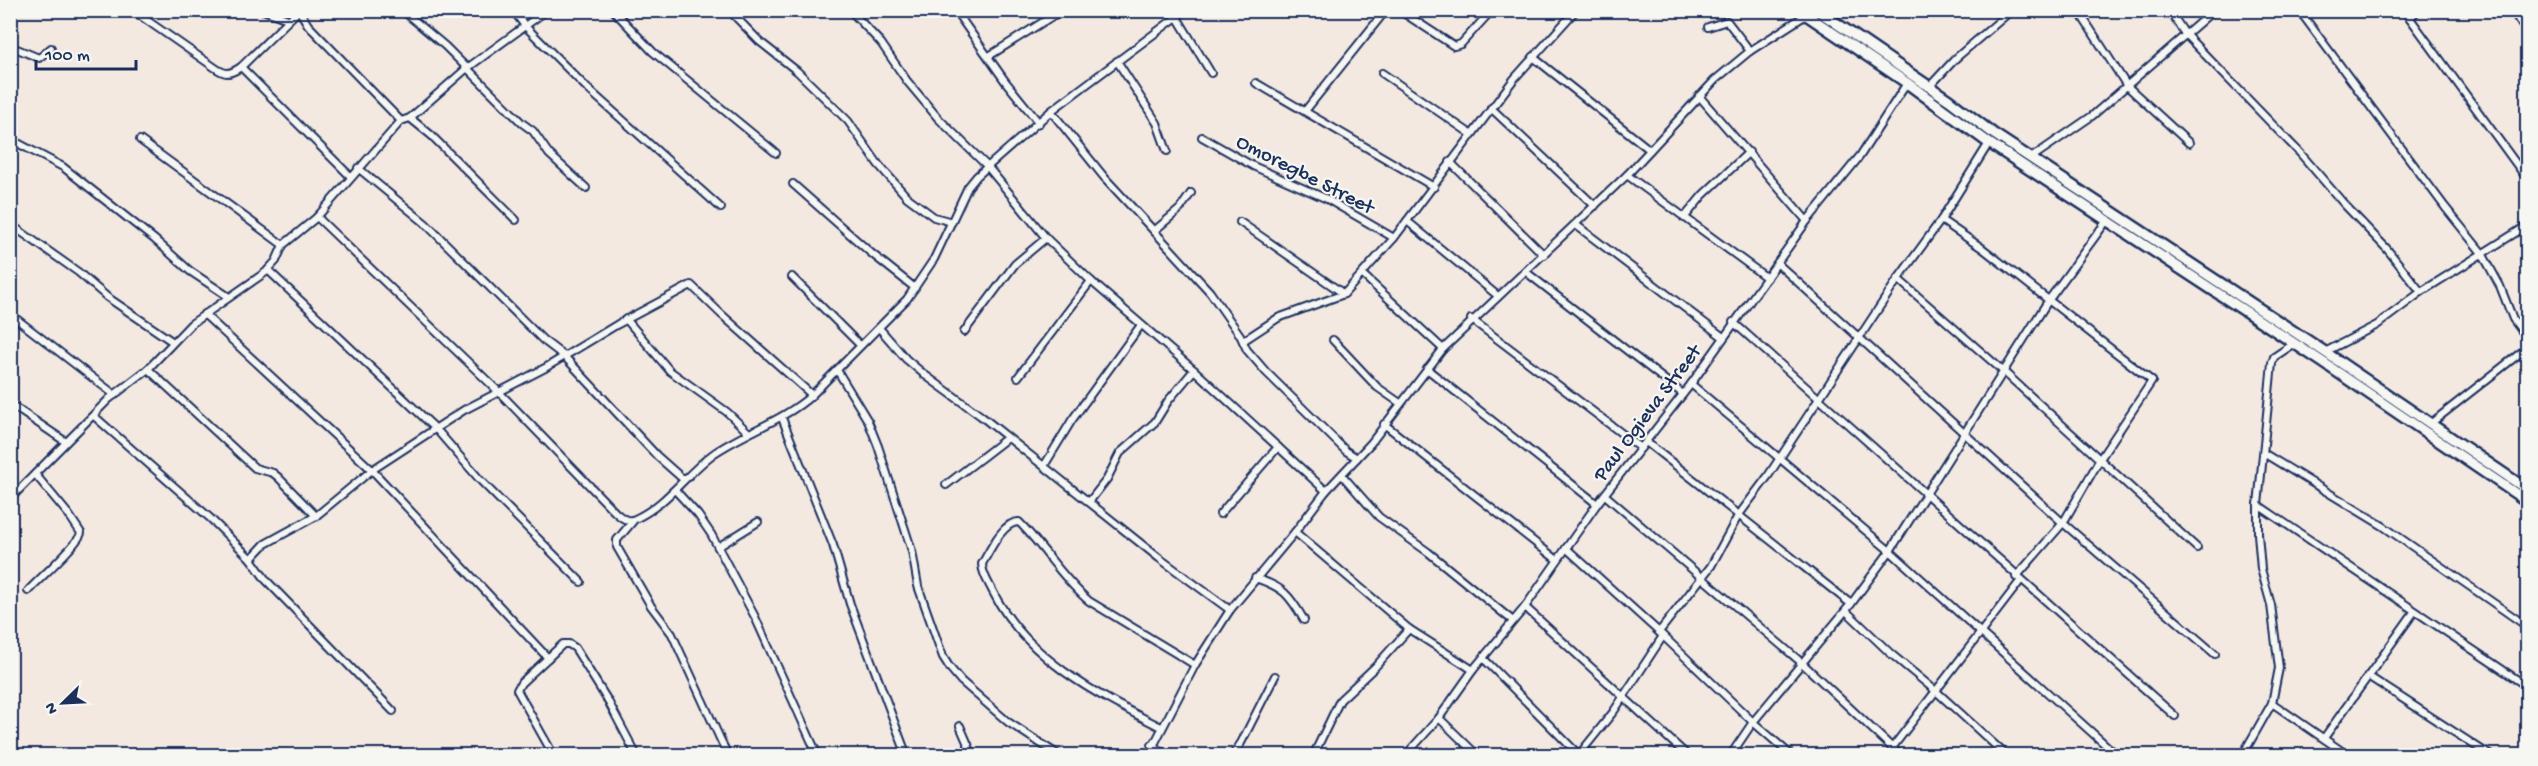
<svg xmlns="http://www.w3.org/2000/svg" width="2538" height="766" viewBox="0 0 2538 766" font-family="'Gochi Hand',sans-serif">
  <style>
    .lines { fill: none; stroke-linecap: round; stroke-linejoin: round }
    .minor-casing { stroke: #1b2f5e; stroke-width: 10 }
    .trunk-casing { stroke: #1b2f5e; stroke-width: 14 }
    .minor { stroke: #f6f6f2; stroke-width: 6 }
    .trunk { stroke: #f6f6f2; stroke-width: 9 }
    .labels { text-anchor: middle; stroke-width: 4.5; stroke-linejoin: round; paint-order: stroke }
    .street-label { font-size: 21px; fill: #1b2f5e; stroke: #f6f6f2 }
  </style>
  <rect width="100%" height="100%" fill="#f3e9e1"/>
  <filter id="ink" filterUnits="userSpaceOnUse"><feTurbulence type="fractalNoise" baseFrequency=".0167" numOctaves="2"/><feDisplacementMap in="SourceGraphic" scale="12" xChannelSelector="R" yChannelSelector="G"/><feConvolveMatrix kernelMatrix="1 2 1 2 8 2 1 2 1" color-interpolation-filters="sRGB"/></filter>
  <g filter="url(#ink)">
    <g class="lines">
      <defs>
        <g id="minor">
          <path d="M132 10 214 67C225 75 229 75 241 67L299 10"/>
          <polyline points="263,10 288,19"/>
          <polyline points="299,10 308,25 401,121"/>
          <polyline points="402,10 445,46 522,123 533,131 549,154 586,188"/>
          <polyline points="513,10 525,26 547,10"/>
          <polyline points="613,10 653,52 776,153"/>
          <polyline points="729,10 759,41 797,71 848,121 878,164 907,197 934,217 952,222"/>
          <polyline points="850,10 881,43 907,81 938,118 987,166 1046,238 1091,281 1194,370 1326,491"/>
          <polyline points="955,10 1005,81 1039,123"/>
          <polyline points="1399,10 1454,46 1461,44 1492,10"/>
          <polyline points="2078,10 2127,86 2189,143"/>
          <polyline points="2169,10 2185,34 2300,153 2344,204 2387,249 2421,292"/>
          <polyline points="2299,10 2445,207 2482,253 2500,286 2513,319 2528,339"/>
          <polyline points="2404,10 2528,180"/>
          <polyline points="2512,10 2528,34"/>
          <polyline points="1177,17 1211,73"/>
          <polyline points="2410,18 2418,10"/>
          <polyline points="1708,27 1727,21 1750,51"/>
          <polyline points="10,46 39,58 51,48"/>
          <polyline points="989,56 1062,10"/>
          <polyline points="1533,57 1650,150"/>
          <polyline points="1117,61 1157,123 1167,151"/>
          <polyline points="241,67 351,177"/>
          <polyline points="1382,73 1471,134"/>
          <polyline points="1256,83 1434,187"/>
          <polyline points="1929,87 1956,58 2012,10"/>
          <polyline points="1699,96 1807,221"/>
          <polyline points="1491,108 1595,206"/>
          <polyline points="1051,111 1104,177 1154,231"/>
          <polyline points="1305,111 1386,10"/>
          <polyline points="410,118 431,135 516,220"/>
          <polyline points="1202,137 1253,166 1327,199 1394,238"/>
          <polyline points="10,139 63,167 154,239 190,271 229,297"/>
          <polyline points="140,140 283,245"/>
          <polyline points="2031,158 2092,116 2214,10"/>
          <polyline points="1450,162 1544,255"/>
          <polyline points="358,168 425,223 543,340 564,356 657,456 683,479"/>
          <polyline points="1627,175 1767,278"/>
          <polyline points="793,184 871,253 915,288"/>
          <polyline points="1191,193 1180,209 1154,231 1210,292 1240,335 1247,350 1266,372 1346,451 1357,458"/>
          <path d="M317 217 498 391 615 512C621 517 627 523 635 519 666 505 686 474 713 454 745 432 783 421 812 395"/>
          <polyline points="1684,218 1703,195 1749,152"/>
          <polyline points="1941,220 1982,248 2152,381 2100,459 2063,523 2016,577"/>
          <polyline points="1407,221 1498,296"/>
          <polyline points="1240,222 1344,294"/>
          <polyline points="10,224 78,272 107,297 173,342"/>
          <polyline points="1576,225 1723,337"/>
          <polyline points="1778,264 2063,523 2215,654"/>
          <polyline points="268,270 436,429 481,481 581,582"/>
          <polyline points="1526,272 1683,394"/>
          <polyline points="1363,275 1443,349"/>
          <polyline points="792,277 860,345"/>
          <polyline points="1898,279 2003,371 2197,548"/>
          <polyline points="10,314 115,395"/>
          <polyline points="204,314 372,470 548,658"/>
          <polyline points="626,319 670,371 727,412 749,433"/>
          <polyline points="1471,319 1641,448"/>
          <polyline points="1733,322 2175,716"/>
          <polyline points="880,329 906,359 925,375 981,416 1159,558 1230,610"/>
          <polyline points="964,332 1015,264 1046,238"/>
          <polyline points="1333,340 1377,387 1400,403"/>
          <polyline points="1243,341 1278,318 1344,294 1394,238 1514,79 1576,10"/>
          <polyline points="2325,352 2377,325 2421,292 2528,225"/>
          <polyline points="148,369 255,468 273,473 278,477 316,516"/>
          <polyline points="1427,369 1597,504"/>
          <polyline points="837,370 868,421 878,446 912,551 918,586 943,657 950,668 961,681 1008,722 1060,756"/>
          <polyline points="1018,377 1091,281"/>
          <polyline points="1691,384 1890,551 2118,756"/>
          <polyline points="10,404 66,442"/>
          <polyline points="94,416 210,518 251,559 266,580 393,711"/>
          <polyline points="782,418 833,545 850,604 907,756"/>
          <polyline points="1384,424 1556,559"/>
          <polyline points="2430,424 2528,347"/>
          <polyline points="1646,442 1851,604"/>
          <polyline points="2265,454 2383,526 2528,627"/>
          <polyline points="1044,466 1072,420 1141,325"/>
          <polyline points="1342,475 1379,517 1428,552 1513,621"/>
          <polyline points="946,485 1007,438"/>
          <polyline points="675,490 698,515 711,534 755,617 818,756"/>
          <polyline points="1605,495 1802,663 1901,756"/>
          <polyline points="10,499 109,399 148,369 191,324 266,272 276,261 283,245 317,217 401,121 410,118 466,69 525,26 588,89 721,208"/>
          <polyline points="1089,502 1107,479 1120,453 1155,422 1168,401 1194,370"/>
          <polyline points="2258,505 2528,687"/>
          <polyline points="1220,514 1278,447"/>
          <polyline points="633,521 617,540 617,547 651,606 672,634 728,756"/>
          <polyline points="1295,532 1409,629 1473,670"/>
          <polyline points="718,547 758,522"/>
          <polyline points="1566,548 1659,632 1753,722 1792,756"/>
          <polyline points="251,559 265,544 316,516 372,470 464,410 545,368 618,324 691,285 721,314 812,395 907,299 934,259 968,187 977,176 1051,111 1186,10"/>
          <path d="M1255 578C1283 587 1289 594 1304 620"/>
          <path d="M28 591C37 581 80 542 81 533L69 515 35 474"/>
          <polyline points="1525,607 1688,756"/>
          <polyline points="1846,611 1890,653 1937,692 2007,756"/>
          <polyline points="1659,632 1711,566 1738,516 1768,476 1898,279 1941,220 1989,143"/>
          <polyline points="1484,659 1580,756"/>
          <polyline points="2368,676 2491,756"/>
          <polyline points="2272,703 2349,756"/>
          <polyline points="1439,718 1478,756"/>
          <polyline points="960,726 973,756"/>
          <path d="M1161 727C1096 694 1026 659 992 590 988 582 982 573 982 564 989 552 1003 521 1019 522 1044 547 1062 578 1089 601L1195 665"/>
          <polyline points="2324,738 2414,612"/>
          <polyline points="1152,745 1167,756"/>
          <polyline points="1892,748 2021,580"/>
          <polyline points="554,756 517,690 521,683 563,644 569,644 575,648 608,701 637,756"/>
          <polyline points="1148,756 1195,665 1230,610 1295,532 1326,491 1371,443 1443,349 1627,175 1715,80 1750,51 1806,15"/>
          <polyline points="1232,756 1241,743 1275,676"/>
          <polyline points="1313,756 1340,700 1375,667 1409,629"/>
          <polyline points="1405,756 1439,718 1473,670 1525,607 1597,504 1691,384 1807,221 1860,156 1907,83"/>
          <polyline points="1578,756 1614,711 1663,636"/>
          <polyline points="1730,756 1753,722 1851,604 1890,551 2048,301 2108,219"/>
          <polyline points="2242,756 2272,703 2279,668 2271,605 2261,569 2258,534 2258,505 2272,363 2274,357 2292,345"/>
        </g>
        <g id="trunk">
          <polyline points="1799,10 1907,83 1989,143 2321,361 2528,502"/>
          <polyline points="1817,10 1949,100 1994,134 2325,352 2528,490"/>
        </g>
      </defs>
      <use href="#minor" class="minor-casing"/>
      <use href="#trunk" class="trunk-casing"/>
      <use href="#minor" class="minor"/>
      <use href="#trunk" class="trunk"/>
    </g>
  </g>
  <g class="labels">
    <g class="street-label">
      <text transform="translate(1306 173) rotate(27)" y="7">Omoregbe Street</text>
      <text transform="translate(1646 412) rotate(-53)" y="7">Paul Ogieva Street</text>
    </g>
  </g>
  <rect width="2538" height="766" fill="none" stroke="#f6f6f2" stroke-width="36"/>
  <rect x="18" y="18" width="2502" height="730" fill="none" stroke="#1b2f5e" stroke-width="2" filter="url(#ink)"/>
  <g transform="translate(63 703) rotate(246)" stroke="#f6f6f2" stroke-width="4.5" paint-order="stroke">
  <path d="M0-4.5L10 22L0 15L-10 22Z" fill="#1b2f5e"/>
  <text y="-9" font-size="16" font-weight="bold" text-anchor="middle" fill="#1b2f5e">N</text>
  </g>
  <path d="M36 60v9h100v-9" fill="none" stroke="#1b2f5e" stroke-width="3"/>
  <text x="45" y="60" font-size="18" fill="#1b2f5e" stroke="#f6f6f2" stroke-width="4.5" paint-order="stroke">100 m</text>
</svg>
